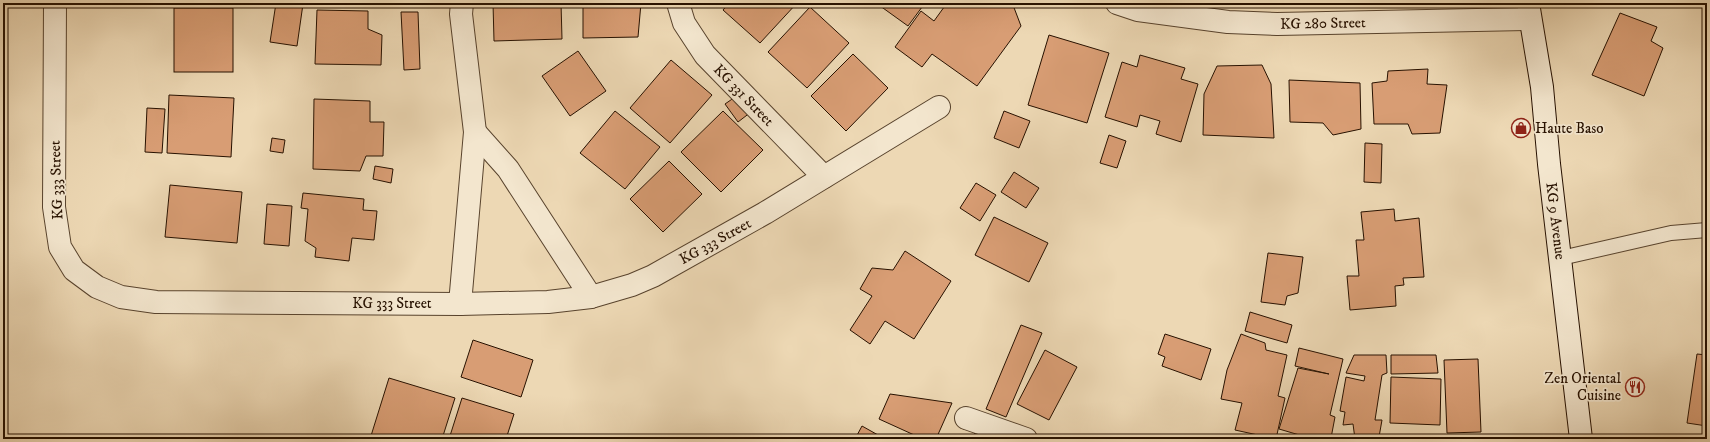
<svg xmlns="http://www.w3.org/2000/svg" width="1710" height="442" viewBox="0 0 1710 442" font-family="'IM FELL DW Pica',serif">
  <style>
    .building { fill: #d89d74; stroke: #271100 }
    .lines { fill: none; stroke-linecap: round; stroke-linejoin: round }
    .service-casing { stroke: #58432d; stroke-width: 16 }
    .minor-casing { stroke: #58432d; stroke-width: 24 }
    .secondary-casing { stroke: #271100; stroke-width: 24 }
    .service { stroke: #f3e6ce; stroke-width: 14 }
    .minor { stroke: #f3e6ce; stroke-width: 22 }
    .secondary { stroke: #f3e6ce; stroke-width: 22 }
    .labels { text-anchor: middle; stroke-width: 3.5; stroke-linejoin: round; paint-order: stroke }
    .street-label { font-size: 15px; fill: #271100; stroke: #f3e6ce }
    .poi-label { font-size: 15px; fill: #271100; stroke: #f3e6ce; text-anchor: start }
  </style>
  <rect width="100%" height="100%" fill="#edd8b4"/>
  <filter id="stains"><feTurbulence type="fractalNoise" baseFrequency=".005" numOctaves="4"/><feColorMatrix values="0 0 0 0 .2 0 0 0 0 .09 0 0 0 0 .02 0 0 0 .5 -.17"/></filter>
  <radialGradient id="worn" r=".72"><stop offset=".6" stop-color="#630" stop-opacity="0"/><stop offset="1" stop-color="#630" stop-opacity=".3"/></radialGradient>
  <g class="building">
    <polygon points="276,3 303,4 297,46 270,42"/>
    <polygon points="493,3 561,3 562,39 494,41"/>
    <polygon points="583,3 641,3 638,37 583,38"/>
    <polygon points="729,3 797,3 760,43 723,10"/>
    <polygon points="876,3 925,3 908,26"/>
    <polygon points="947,3 1010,3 1013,5 1021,26 977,86 932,54 922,67 895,47 921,11 934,21"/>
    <polygon points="810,7 849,43 807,88 768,52"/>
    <rect x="174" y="8" width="59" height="64"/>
    <polygon points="317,10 368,11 368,29 382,35 381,65 315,64"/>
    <polygon points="401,12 418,12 420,69 404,70"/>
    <polygon points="1620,13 1657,27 1651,41 1663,48 1644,96 1592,75"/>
    <polygon points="1049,35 1109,53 1087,123 1028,105"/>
    <polygon points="578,51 606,91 570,116 542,76"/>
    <polygon points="853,54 888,88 846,131 811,96"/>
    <polygon points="1140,55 1185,68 1181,79 1198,84 1181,142 1156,134 1160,121 1140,115 1137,127 1105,117 1122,62 1137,67"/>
    <polygon points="671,60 712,95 670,143 630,108"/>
    <polygon points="1262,65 1271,84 1274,138 1203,135 1204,94 1217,66"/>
    <polygon points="1428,69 1427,84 1447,85 1440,133 1412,134 1408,124 1374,124 1372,83 1387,81 1388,71"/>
    <polygon points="1289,80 1360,83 1361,129 1333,135 1323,123 1290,122"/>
    <polygon points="169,95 234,98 231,157 167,153"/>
    <polygon points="738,95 751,112 738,122 725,104"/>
    <polygon points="314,99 370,101 370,122 384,122 383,156 366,156 360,171 313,169"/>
    <polygon points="147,108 165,109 162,153 145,152"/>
    <polygon points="615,111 660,147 625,189 580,153"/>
    <polygon points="723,111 763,150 721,192 681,152"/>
    <polygon points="1004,111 1030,121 1019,148 994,138"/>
    <polygon points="1109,135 1126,141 1117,168 1100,163"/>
    <polygon points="272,138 285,140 283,153 270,151"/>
    <polygon points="1365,143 1382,144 1381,183 1364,182"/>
    <polygon points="669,161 702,194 663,232 630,199"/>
    <polygon points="375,166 393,169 391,183 373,179"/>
    <polygon points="1014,172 1039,188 1026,208 1001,192"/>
    <polygon points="976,183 996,195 980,221 960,208"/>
    <polygon points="170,185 242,192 237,243 165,237"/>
    <polygon points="303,193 364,199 363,210 377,211 374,240 352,238 349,261 315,257 316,248 305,241 308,209 301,208"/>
    <polygon points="267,204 292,206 289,246 264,244"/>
    <polygon points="1394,209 1395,221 1419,218 1424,277 1403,278 1404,285 1395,286 1396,306 1350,310 1347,276 1359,276 1356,240 1364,240 1361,212"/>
    <polygon points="994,217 1048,243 1029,282 975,255"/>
    <polygon points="905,251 951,281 914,339 885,321 870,344 850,330 872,296 860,289 872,268 893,270"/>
    <polygon points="1268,253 1303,257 1298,293 1287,296 1285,305 1261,302"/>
    <polygon points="1250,312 1292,325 1287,343 1245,331"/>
    <polygon points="1021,325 1042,333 1006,417 986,409"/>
    <polygon points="1165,334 1211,349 1201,380 1162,366 1165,357 1158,354"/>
    <polygon points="1241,334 1265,343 1266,350 1287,355 1278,396 1285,398 1276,439 1235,430 1242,403 1221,399 1227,370"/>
    <polygon points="473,340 533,360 521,397 461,377"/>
    <polygon points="1299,348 1343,359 1330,415 1335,417 1331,438 1327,439 1313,439 1279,429 1298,368 1329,374 1295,366"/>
    <polygon points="1045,350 1077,367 1049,420 1017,404"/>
    <polygon points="1697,354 1707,355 1707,426 1687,423"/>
    <polygon points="1354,355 1386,355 1387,373 1382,375 1375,420 1382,420 1379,437 1355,439 1353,424 1343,425 1345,412 1340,411 1346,377 1364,381 1365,376 1346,373"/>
    <polygon points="1391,355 1436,355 1438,373 1391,374"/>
    <polygon points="1478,359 1481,432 1447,433 1444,360"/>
    <polygon points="1391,377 1441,379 1440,425 1390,423"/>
    <polygon points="389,378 455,398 442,439 370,439"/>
    <polygon points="890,394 952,403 936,439 923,439 879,419"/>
    <polygon points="462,398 514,414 506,439 449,439"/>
    <polygon points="862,426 878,435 876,439 855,439"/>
    <polygon points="977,430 1000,439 971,439"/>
  </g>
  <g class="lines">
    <defs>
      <polyline id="service" points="1561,258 1671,233 1707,230"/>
      <g id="minor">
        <polyline points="55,3 54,207 60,247 74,270 97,287 121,297 156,302 460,304 548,302 591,297 632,285 653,276 765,213 939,107"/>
        <polyline points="678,3 684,23 705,55 824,177"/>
        <polyline points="1117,3 1138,10 1228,22 1277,24 1530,19"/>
        <polyline points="475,132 508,169 591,297"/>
        <polyline points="460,304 475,132 461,14 462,3"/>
        <polyline points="966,418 1026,439"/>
      </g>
      <polyline id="secondary" points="1528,3 1542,87 1549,164 1581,439"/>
    </defs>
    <use href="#service" class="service-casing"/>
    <use href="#minor" class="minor-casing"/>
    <use href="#secondary" class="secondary-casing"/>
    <use href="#service" class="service"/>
    <use href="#minor" class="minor"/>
    <use href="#secondary" class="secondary"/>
  </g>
  <defs>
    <symbol id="shop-ring" viewBox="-11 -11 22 22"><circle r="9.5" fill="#f3e6ce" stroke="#8f2418" stroke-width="1.5"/><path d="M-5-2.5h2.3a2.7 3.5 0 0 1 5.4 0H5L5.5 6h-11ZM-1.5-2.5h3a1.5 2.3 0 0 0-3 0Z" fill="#8f2418"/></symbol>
    <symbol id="restaurant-ring" viewBox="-11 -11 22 22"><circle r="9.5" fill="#f3e6ce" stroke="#8f2418" stroke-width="1.5"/><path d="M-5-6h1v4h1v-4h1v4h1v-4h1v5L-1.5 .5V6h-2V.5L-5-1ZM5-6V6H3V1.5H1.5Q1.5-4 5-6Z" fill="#8f2418"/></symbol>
  </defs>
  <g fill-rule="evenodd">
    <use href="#shop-ring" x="1510" y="117" width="22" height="22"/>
    <use href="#restaurant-ring" x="1624" y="376" width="22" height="22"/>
  </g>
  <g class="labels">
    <g class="street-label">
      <text transform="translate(1323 23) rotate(-1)" y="5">KG 280 Street</text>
      <text transform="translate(744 95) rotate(46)" y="5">KG 331 Street</text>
      <text transform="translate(56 180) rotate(-92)" y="5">KG 333 Street</text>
      <text transform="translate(1556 221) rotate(83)" y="5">KG 9 Avenue</text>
      <text transform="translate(715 241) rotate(-29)" y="5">KG 333 Street</text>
      <text x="392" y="308">KG 333 Street</text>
    </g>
    <g class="poi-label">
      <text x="1535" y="133">Haute Baso</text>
      <text x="1621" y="383" text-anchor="end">Zen Oriental<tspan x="1621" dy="17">Cuisine</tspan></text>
    </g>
  </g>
  <rect width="1710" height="442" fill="none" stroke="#edd8b4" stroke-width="16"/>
  <rect x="4" y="4" width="1702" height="434" fill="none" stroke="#271100" stroke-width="2"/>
  <rect x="8" y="8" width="1694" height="426" fill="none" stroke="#271100"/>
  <rect width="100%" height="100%" filter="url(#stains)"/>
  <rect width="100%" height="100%" fill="url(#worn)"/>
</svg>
